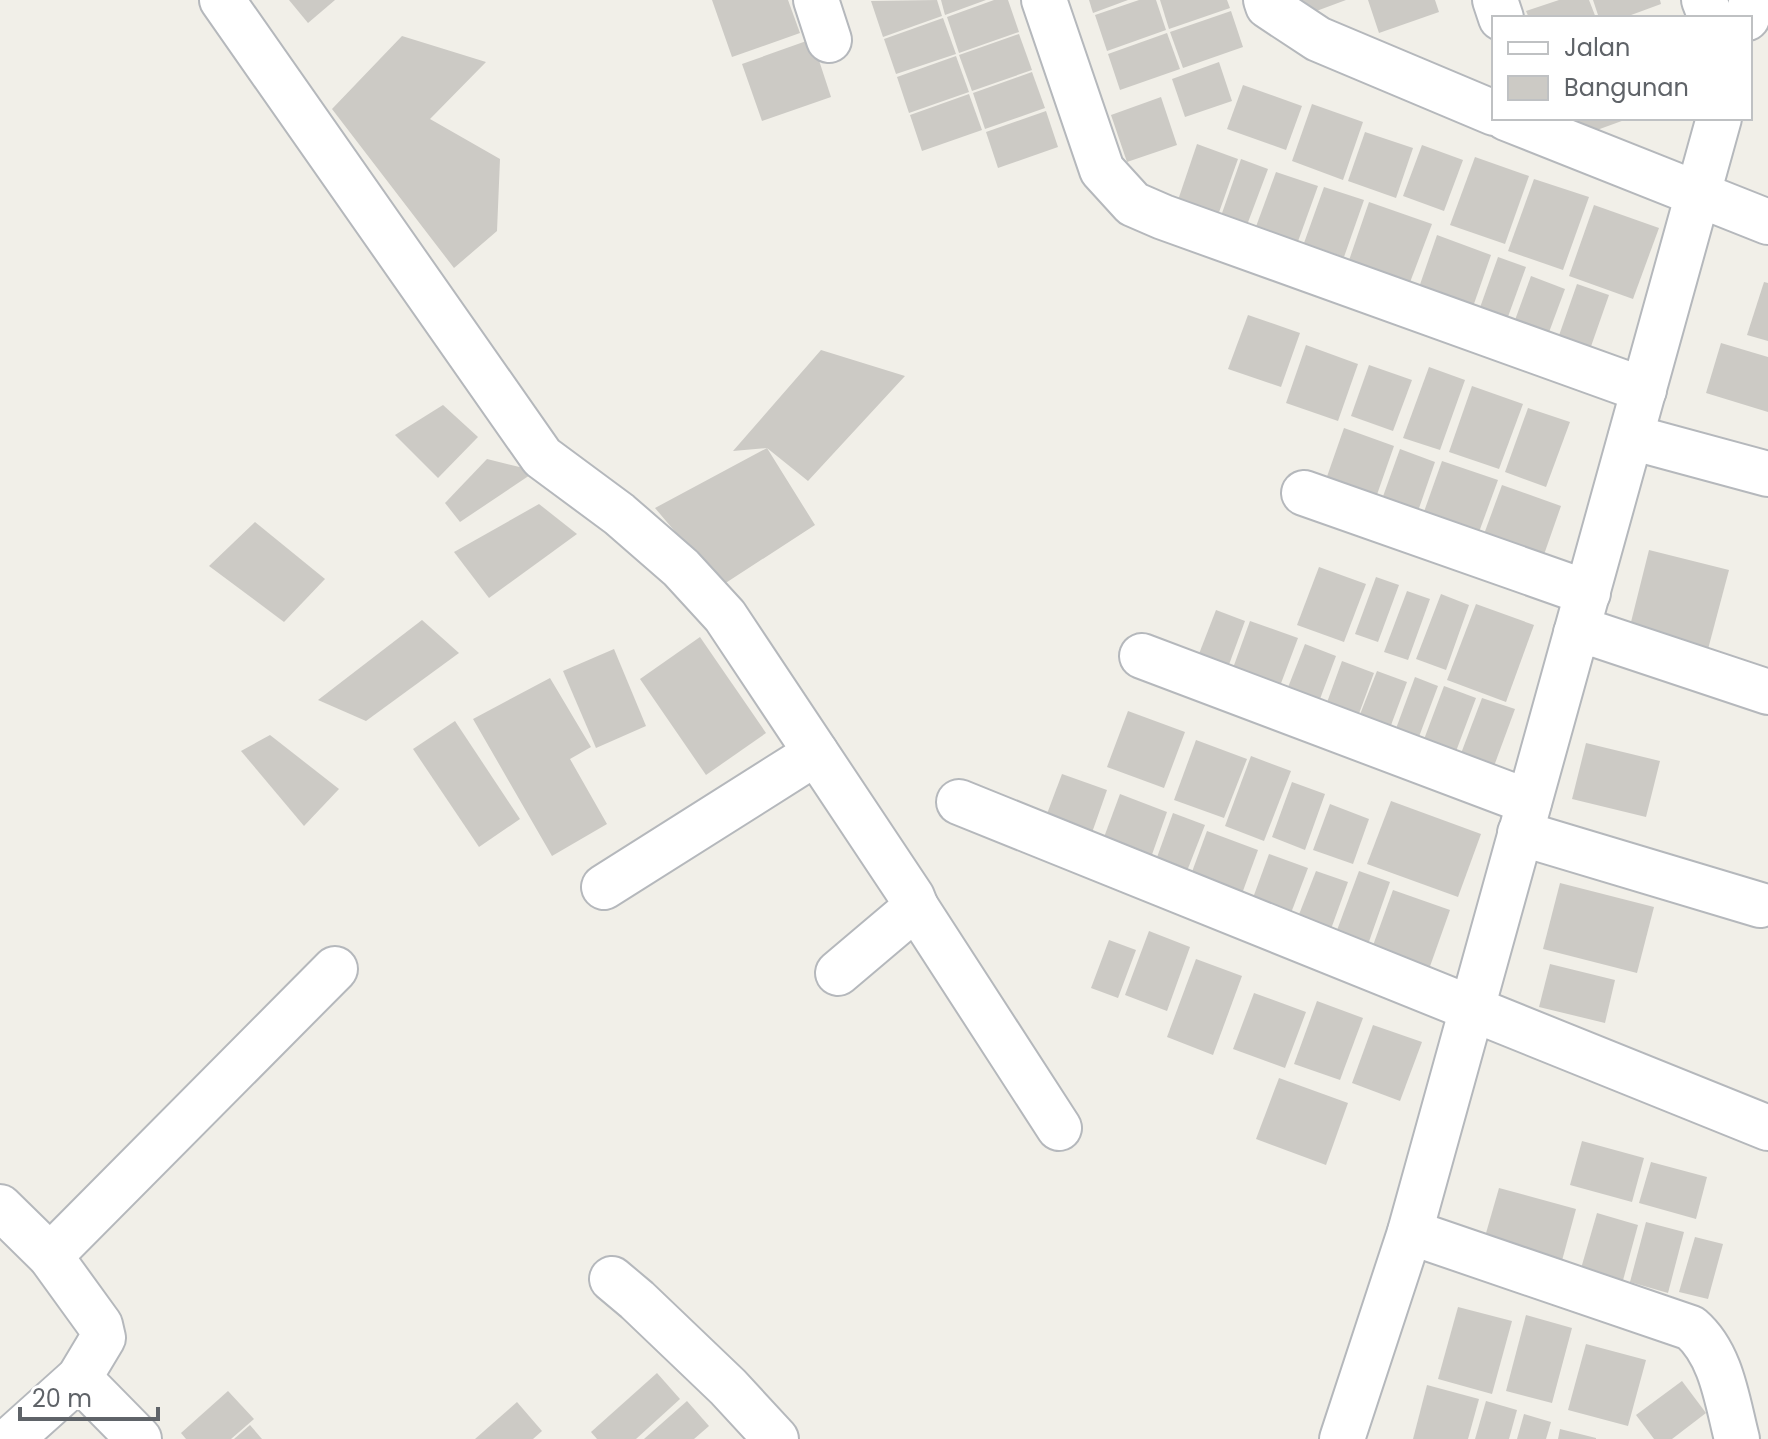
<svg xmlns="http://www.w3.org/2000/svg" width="1768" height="1439" viewBox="0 0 1768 1439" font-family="Poppins,sans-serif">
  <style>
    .building { fill: #cccac5 }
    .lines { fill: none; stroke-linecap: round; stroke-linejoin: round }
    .minor-casing { stroke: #b5b8bc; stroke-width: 48 }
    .minor { stroke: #fff; stroke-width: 44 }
  </style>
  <rect width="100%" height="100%" fill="#f1efe8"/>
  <g class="building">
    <polygon points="289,0 335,0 308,23"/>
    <polygon points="712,0 788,0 800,33 732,57"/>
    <polygon points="937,0 942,16 883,37 871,1"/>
    <polygon points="941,0 986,0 945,15"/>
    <polygon points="994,0 1008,0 1019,32 959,53 947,17"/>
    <polygon points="1089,0 1128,0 1093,13"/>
    <polygon points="1139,0 1156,0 1166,30 1107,51 1095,15"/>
    <polygon points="1160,0 1227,0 1230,8 1169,29"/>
    <polygon points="1297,0 1346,0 1303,16"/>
    <polygon points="1368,0 1435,0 1439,12 1379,33"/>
    <polygon points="1559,0 1589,0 1596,18 1529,18 1526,11"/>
    <polygon points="1593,0 1660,0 1661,4 1623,18 1599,18"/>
    <polygon points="1231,11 1243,47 1183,68 1170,32"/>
    <polygon points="943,18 956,54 896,74 884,39"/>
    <polygon points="1167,33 1180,69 1120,90 1108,54"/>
    <polygon points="1019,34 1032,70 972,91 959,55"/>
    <polygon points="402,36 486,62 430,119 500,159 497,231 454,268 332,109"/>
    <polygon points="812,39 831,97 762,121 742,64"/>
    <polygon points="956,56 969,92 909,113 897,77"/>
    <polygon points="1219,62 1232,101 1185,117 1172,79"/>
    <polygon points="1032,72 1045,108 985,129 973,93"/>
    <polygon points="1243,85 1302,106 1286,150 1227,129"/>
    <polygon points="969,94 982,130 922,151 910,115"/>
    <polygon points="1161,97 1177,145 1127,162 1111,115"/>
    <polygon points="1312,104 1363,122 1343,180 1292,161"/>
    <polygon points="1046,111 1058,147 998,168 986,132"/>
    <polygon points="1568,118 1630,118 1575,138"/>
    <polygon points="1365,132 1413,148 1396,198 1348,181"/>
    <polygon points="1197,144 1238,159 1217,218 1177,203"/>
    <polygon points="1422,145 1463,160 1444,211 1403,196"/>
    <polygon points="1475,157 1529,176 1505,244 1450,225"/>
    <polygon points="1241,159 1268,169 1247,225 1221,216"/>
    <polygon points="1276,172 1318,186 1296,247 1254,232"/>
    <polygon points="1534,179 1589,197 1563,270 1508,251"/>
    <polygon points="1324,187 1364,200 1344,257 1304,243"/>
    <polygon points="1369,202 1432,224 1406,293 1345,272"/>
    <polygon points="1594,205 1659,228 1633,299 1569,276"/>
    <polygon points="1437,235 1491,255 1468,321 1414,302"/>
    <polygon points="1498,257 1526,267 1505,325 1477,316"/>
    <polygon points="1531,276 1565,289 1545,343 1511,331"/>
    <polygon points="1764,282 1768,283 1768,341 1747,335"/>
    <polygon points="1577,284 1609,295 1588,355 1556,344"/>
    <polygon points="1248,315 1300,333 1281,387 1228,369"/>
    <polygon points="1721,343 1768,357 1768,412 1706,393"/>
    <polygon points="1306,345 1358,364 1338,421 1286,403"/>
    <polygon points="821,350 905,376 808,481 767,448 815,525 721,586 655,508 767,448 733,451"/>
    <polygon points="1369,365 1412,380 1393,431 1351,416"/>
    <polygon points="1429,367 1465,380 1440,450 1403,438"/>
    <polygon points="1472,386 1523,404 1499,469 1449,452"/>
    <polygon points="443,405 478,437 438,478 395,435"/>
    <polygon points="1528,408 1570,422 1546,487 1505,472"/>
    <polygon points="1344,428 1394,446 1373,506 1323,488"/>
    <polygon points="1400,449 1435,462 1417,514 1381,502"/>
    <polygon points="487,459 536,471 460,522 445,503"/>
    <polygon points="1442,461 1498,480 1475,543 1420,523"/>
    <polygon points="1502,485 1561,506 1540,566 1480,545"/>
    <polygon points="539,504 577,534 489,598 454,552"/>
    <polygon points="255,522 325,579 284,622 209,566"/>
    <polygon points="1649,550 1729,570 1707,653 1628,634"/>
    <polygon points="1319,567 1366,584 1344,642 1297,625"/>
    <polygon points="1376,577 1399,585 1378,642 1355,634"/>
    <polygon points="1407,591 1430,599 1408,660 1384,652"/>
    <polygon points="1441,594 1469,605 1446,670 1416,659"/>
    <polygon points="1476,604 1534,625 1506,702 1447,680"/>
    <polygon points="1216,610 1245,621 1227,670 1197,659"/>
    <polygon points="422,620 459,653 366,721 318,700"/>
    <polygon points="1250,621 1298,638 1280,686 1233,668"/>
    <polygon points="700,637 766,733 706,775 640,679"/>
    <polygon points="1305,644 1336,656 1317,707 1285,695"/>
    <polygon points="614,649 646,726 596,748 563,671"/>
    <polygon points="1342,661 1374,673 1357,719 1325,708"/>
    <polygon points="1377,671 1407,682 1390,728 1359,717"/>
    <polygon points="1415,677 1438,686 1417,742 1394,734"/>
    <polygon points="550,678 591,747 570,759 607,824 552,856 473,719"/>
    <polygon points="1444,686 1476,698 1452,762 1420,750"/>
    <polygon points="1482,698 1515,709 1490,777 1457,764"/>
    <polygon points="1128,711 1185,732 1164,788 1107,767"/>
    <polygon points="455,721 520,819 479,847 413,749"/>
    <polygon points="270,735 339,789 304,826 241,751"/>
    <polygon points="1196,740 1247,759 1224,818 1174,800"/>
    <polygon points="1586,743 1660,761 1646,817 1572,799"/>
    <polygon points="1251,756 1291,771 1264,841 1225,826"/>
    <polygon points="1062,774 1107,790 1088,844 1042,827"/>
    <polygon points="1292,782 1325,794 1305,850 1272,837"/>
    <polygon points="1120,794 1167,812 1148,866 1100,848"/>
    <polygon points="1391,801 1481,834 1458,897 1367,864"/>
    <polygon points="1330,804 1369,819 1353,864 1313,850"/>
    <polygon points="1173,813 1205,825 1187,871 1156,860"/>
    <polygon points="1207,831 1258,850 1240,899 1189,880"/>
    <polygon points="1269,854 1308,868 1288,921 1250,906"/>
    <polygon points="1316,871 1348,882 1331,929 1298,917"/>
    <polygon points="1359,871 1390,882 1365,953 1333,941"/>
    <polygon points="1560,883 1654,907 1637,973 1543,949"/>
    <polygon points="1393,890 1450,910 1428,972 1371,951"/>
    <polygon points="1149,931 1190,947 1167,1011 1125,995"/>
    <polygon points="1109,940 1136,950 1118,998 1091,988"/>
    <polygon points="1196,959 1242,976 1213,1055 1167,1037"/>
    <polygon points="1550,964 1615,980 1605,1023 1539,1007"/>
    <polygon points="1254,993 1306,1012 1285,1068 1233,1049"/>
    <polygon points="1317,1001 1363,1018 1340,1080 1294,1064"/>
    <polygon points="1373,1025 1422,1042 1400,1101 1352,1083"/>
    <polygon points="1279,1078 1348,1103 1326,1165 1256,1139"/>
    <polygon points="1582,1141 1644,1158 1632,1202 1570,1185"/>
    <polygon points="1651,1162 1707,1177 1696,1219 1639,1203"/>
    <polygon points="1499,1188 1576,1209 1560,1268 1482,1247"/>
    <polygon points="1597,1213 1638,1225 1622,1284 1580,1272"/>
    <polygon points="1646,1222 1684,1232 1668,1293 1630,1282"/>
    <polygon points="1695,1237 1723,1244 1708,1299 1679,1292"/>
    <polygon points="1458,1307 1512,1321 1492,1394 1438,1379"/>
    <polygon points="1526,1315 1572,1328 1552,1403 1506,1391"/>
    <polygon points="1586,1344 1646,1360 1628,1426 1568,1410"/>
    <polygon points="657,1373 680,1399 636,1439 597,1439 591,1432"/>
    <polygon points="1682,1381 1706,1413 1672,1439 1654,1439 1636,1415"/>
    <polygon points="1427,1385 1479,1399 1468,1439 1413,1439"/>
    <polygon points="228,1391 254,1419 231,1439 186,1439 181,1433"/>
    <polygon points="687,1401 709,1426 694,1439 644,1439"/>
    <polygon points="1486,1401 1517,1410 1509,1439 1475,1439"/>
    <polygon points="517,1402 542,1431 533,1439 475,1439"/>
    <polygon points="1524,1414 1551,1422 1546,1439 1517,1439"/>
    <polygon points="250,1425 262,1439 234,1439"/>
    <polygon points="1560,1429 1596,1438 1596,1439 1558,1439"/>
  </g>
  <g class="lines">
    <defs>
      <g id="minor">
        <polyline points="222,0 542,457 619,514 681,568 725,616 912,897 916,907 838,973"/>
        <polyline points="816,0 829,40"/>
        <polyline points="1044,0 1102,170 1133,204 1163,217 1644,390"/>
        <polyline points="1266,0 1268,6 1318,39 1494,113"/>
        <polyline points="1495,0 1501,18"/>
        <polyline points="1704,0 1711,18"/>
        <polyline points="1747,18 1752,0"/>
        <polyline points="1506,118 1768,222"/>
        <polyline points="1631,437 1768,474"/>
        <polyline points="1304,493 1588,593"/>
        <polyline points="1576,633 1597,635 1768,692"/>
        <polyline points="1142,656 1529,802"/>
        <polyline points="959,802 1768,1128"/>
        <polyline points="1520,833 1760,905"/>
        <polyline points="604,887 816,753"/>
        <polyline points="916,907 1059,1128"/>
        <polyline points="0,1207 50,1256 100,1325 103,1338 79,1378 11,1439"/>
        <path d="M1410 1232 1691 1328C1722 1355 1727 1401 1737 1439"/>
        <polyline points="50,1256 335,969"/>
        <polyline points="612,1279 637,1300 728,1387 776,1439"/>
        <polyline points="79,1378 139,1439"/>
        <polyline points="1342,1439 1410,1232 1719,118"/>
      </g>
    </defs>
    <use href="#minor" class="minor-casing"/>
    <use href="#minor" class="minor"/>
  </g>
  <rect x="1492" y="16" width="260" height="104" fill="#ffffff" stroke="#bfc1c3" stroke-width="2"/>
  <rect x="1508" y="42" width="40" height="12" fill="#ffffff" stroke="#bfc1c3" stroke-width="2"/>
  <text x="1564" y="56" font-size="24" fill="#5f6368">Jalan</text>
  <rect x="1508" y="76" width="40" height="24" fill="#cccac5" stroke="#bfc1c3" stroke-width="2"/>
  <text x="1564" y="96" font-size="24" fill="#5f6368">Bangunan</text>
  <path d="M20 1407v12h138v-12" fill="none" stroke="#5f6368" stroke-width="4"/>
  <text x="32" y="1407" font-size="24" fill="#5f6368" stroke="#ffffff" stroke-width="6" paint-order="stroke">20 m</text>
</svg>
